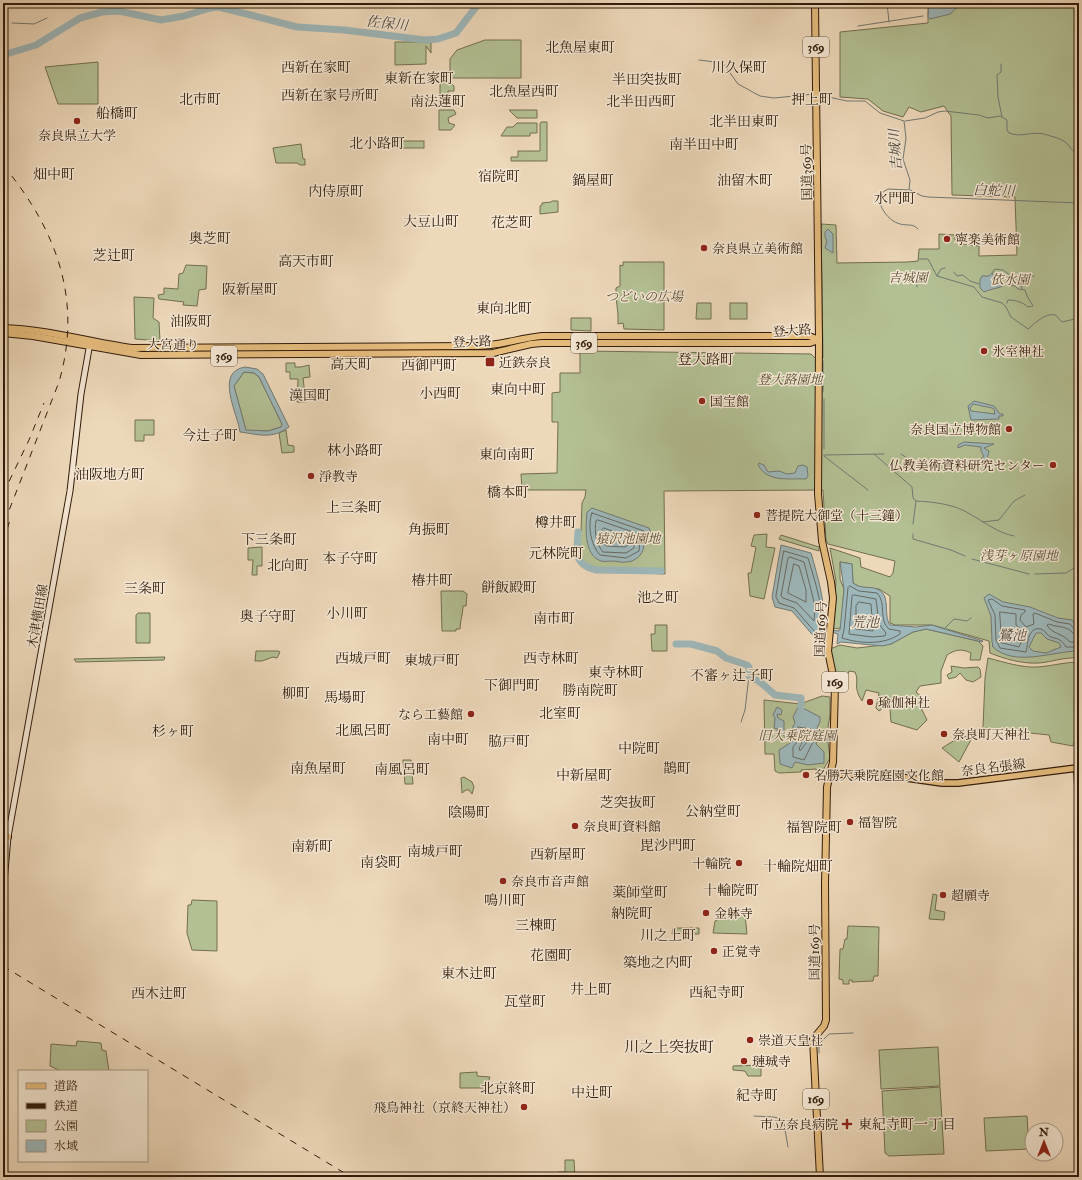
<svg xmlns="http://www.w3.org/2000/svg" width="1082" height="1180" viewBox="0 0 1082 1180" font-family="'IM FELL Double Pica','Noto Serif JP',serif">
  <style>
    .green { fill: #b3c094; stroke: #726e50 }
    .water { fill: #9db7ba; stroke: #727974; fill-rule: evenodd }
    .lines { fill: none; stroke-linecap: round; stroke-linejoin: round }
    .shore { stroke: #676a62; stroke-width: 1 }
    .stream { stroke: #727974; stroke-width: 1 }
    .river { stroke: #9db7ba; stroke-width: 7 }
    .secondary-casing { stroke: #311c0b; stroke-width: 7 }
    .primary-casing { stroke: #311c0b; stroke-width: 8 }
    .trunk-casing { stroke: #311c0b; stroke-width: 8 }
    .secondary { stroke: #f3e6d2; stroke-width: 5 }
    .primary { stroke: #e6bc7d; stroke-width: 5.5 }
    .trunk { stroke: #e6bc7d; stroke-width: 6 }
    .rail { stroke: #311c0b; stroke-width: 1; stroke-dasharray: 7 7; stroke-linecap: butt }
    .poi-dot { fill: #8f2418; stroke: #f3e6d2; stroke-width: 1.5 }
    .labels { text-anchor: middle; stroke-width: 3; stroke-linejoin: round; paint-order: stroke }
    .shield { fill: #f3e6d2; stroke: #6b5947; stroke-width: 1 }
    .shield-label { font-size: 12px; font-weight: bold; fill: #311c0b }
    .poi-label { font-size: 13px; fill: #311c0b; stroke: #f3e6d2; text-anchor: start }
    .street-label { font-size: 13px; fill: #311c0b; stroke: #f3e6d2 }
    .park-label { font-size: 13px; font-style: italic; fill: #584d34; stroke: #f3e6d2 }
    .water-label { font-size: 14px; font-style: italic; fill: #514a40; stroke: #f3e6d2 }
    .neighbourhood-label { font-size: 14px; fill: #311c0b; stroke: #f3e6d2 }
    .quarter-label { font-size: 15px; fill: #311c0b; stroke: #f3e6d2 }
  </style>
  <rect width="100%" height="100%" fill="#edd8ba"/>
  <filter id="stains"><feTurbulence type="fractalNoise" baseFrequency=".005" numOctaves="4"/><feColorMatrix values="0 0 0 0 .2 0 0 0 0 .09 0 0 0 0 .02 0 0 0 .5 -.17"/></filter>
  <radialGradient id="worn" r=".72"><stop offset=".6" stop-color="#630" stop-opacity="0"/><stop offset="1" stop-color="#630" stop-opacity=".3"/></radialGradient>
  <g class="green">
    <path d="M928 3H1079V658C1063 657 1052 662 1039 663 1022 664 1005 659 990 653L989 641 932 625H895L890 623V596L879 589 860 587 853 583 852 564 840 562V579L844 589 841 626 839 629 833 628 836 581 830 548 860 558 861 567 890 577 893 573 895 561 828 544 826 540 823 490 664 491 665 574 594 571C572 562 576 551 577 530L581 531 582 503 585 497 586 490H522L521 474 557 473 558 422H552V393L560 392V373H580V351L811 354 815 358H823L821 224 836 225 837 263 908 262 918 261 919 249H939V234L955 235V243L979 246V256L1017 255 1015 197 952 195 951 116 944 106 921 112 909 107 903 117 883 111 868 99 840 97V32L928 23Z"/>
    <polygon points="485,40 521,40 521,78 450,78 450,59 457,50"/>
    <polygon points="395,42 431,42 431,53 426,46 426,64 395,65"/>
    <polygon points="98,62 98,104 58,104 45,67"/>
    <polygon points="440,82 449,82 454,86 454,91 448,91 448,105 440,105"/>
    <polygon points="439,110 454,110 456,114 448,118 449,123 455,125 451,130 439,130"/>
    <polygon points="509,110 537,110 537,118 517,118"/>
    <polygon points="541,122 547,122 547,161 511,161 511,157 518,157 518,151 540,151 540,124"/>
    <polygon points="517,123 537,123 537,133 530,133 530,136 501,136 507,127 513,127"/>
    <rect x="397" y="141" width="27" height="7"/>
    <polygon points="301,144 303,159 305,159 305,165 300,165 297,163 276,163 273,148"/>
    <polygon points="552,201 558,201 558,212 540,214 540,206 542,205 542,203 551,202"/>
    <path d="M623 262H664V330L624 329 623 323 618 324C619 311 615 300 616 288L620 286V265L623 266Z"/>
    <polygon points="186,265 207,266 206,289 199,290 197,306 183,305 184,302 159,299 158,295 164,294 164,288 178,289 179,274 183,273"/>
    <polygon points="134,297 154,298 153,318 159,322 160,341 135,339"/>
    <polygon points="697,303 711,303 711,319 696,319"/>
    <rect x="730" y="303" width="17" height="16"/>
    <polygon points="571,318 591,318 591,331 571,330"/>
    <polygon points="286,363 295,363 295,367 301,367 309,365 310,377 303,378 306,402 297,402 298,379 290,379 290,372 286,372"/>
    <polygon points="244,372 254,373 259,377 282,424 281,427 268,431 246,431 234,386"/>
    <polygon points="135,420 154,420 154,435 144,435 144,441 135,441"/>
    <polygon points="286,430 288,445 294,446 294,452 282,453 279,433"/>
    <polygon points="767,534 766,547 775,548 764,599 750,596 748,573 751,573 756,547 751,546 754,535"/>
    <polygon points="781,535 819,547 819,551 779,539"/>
    <polygon points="262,547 262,566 257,566 257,575 252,575 253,560 248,560 248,548"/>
    <path d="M441 591H463L467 594 466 606H463C463 615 460 620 460 629H456V631H442Z"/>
    <polygon points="138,613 150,613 150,643 136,643 136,615"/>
    <polygon points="655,625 667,625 667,651 652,651 651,634 655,634"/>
    <path d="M926 629 978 641 983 646 980 660H970L971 653C961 648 955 650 947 655L941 671V683L920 686 916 692 923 698 921 708 927 720 917 730 891 722 890 709 889 706H886L879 711 876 708 879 693 866 690 862 701C852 686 860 683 855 672L849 671 847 677 839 680 831 660 830 649 840 645 857 648 891 644 913 632Z"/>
    <polygon points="256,651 278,651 280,652 277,658 273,657 262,661 255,661"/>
    <polygon points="165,657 164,660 76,662 74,659"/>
    <path d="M988 658C1004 662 1022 668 1038 667 1052 666 1065 662 1079 662V727L1073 746 1051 742 1049 735 983 728 985 678Z"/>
    <polygon points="951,666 964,668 978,667 980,669 981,677 973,682 966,680 960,673 956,677 949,679 947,675 952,672"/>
    <polygon points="822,696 830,697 830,715 827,734 830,758 823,770 817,774 816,769 801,770 801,772 779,773 775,771 774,754 765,754 764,700 800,704"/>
    <polygon points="974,734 959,762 942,748 955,740"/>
    <polygon points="403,760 411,760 413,784 405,784"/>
    <polygon points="464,777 472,782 474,787 472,794 469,790 466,790 462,793 461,778"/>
    <polygon points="933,894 937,895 935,910 945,912 944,920 929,919"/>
    <polygon points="192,900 217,901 217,951 192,950 187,933 188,905 191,905"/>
    <polygon points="736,913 745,914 747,934 713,933 715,921 721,918 736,918"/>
    <polygon points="848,926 879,927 878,976 874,976 873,981 852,982 852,980 849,980 849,984 843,984 843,980 839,979 840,949 843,949 845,939 847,939"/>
    <polygon points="673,928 699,928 699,934 672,934"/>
    <polygon points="77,1041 101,1043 102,1050 106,1051 109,1071 61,1071 50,1066 51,1044 76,1046"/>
    <polygon points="938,1047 940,1086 881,1089 879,1050"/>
    <polygon points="761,1065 761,1076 748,1076 745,1071 733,1070 733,1066"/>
    <polygon points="477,1072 477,1076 490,1077 486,1088 460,1088 460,1073"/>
    <polygon points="940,1087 944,1154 889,1156 885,1153 882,1091"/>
    <polygon points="1027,1116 1029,1149 986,1151 984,1118"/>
    <polygon points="565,1160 574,1160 575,1177 558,1177 558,1172 565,1172"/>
  </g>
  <g class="water">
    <polygon points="929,3 962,3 950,14 930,19 928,17"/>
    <polygon points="828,229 833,234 833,253 825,248 827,241 825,237 825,232"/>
    <path d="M992 273 995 279 1002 283 1003 286C996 289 990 289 984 292L980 288V280L982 276H989Z"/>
    <path d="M245 367 257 369 263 374 289 427C272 440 257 434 240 432 238 414 214 372 245 367ZM244 372 254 373 259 377 282 424 281 427 268 431 246 430 234 386Z"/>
    <path d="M974 401 994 406 1000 414H1003V416H999V419L971 420 968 406ZM973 404 992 408 994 409 995 414 971 411 970 408Z"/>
    <polygon points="964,442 994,444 984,448 989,451 986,463 978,466 976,465 984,456 981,451 981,447 965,445 958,448 958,445"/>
    <path d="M759 463 764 465 768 472 779 471 787 474 795 473 798 466 803 465 807 467 808 476 806 479C788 478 768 483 758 465Z"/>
    <path d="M592 508 649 528 651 533 648 535V539L644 542C645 552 637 562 626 562 621 563 617 561 613 561 609 561 605 562 601 561 583 555 586 526 587 512Z"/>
    <path d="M781 545 811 553C818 578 825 600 824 626L827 629 838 631 840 630 844 589 840 562 852 564 853 583C861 590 871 585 879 590 891 597 883 615 890 625L916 627 932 625 983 641 982 642 926 629 913 632 891 644 882 646 841 642 837 644 838 634 825 630 821 641 817 640 792 611 775 607 772 597Z"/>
    <path d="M989 594 1003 602 1030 607 1058 618 1072 620 1079 629V651C1052 651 1014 668 992 646L993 645 992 642 991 616 984 598ZM1036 633H1041L1047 639 1059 643 1061 647 1046 653 1033 651 1029 647Z"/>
    <path d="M777 707 782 710 781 715 777 714 778 718 784 721V730L789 738 792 737 793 726 795 723 793 717 798 707H801L820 717V722C814 730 820 736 816 744L824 752V763L808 765 795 762 792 768 780 764 779 750 790 743 793 739H786L781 731V736L776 740 777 736 775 733 778 729 774 728 775 718 773 715Z"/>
  </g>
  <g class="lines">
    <g class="shore">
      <path d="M592 513 644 531V536L640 540 639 551 626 558 600 555C591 546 587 525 592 513Z"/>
      <path d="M598 520 636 533 634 548 626 553 603 552C596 544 594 531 596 521Z"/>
      <polygon points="604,528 628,537 628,545 625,547 606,546 603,542 602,530"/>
      <path d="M784 551 808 558C813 575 828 619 819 634L816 633 794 608 779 603 776 597Z"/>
      <polygon points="790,557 804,562 815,606 814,621 797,603 783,598 781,596 788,558"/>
      <polygon points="794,564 799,566 806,590 806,602 788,593"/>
      <path d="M850 586 859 591 877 593C887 603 878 620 889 629L900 631V634C884 645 861 644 842 638L844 630 848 588Z"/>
      <polygon points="854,595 876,599 879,624 886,633 885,636 872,637 849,634 852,596"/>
      <polygon points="859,602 871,604 873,631 856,629 856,606"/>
      <polygon points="1000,612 1016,614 1016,625 1025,633 1019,647 1002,643"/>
      <path d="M1079 630H1075L1070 624 1057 622 1035 613 1033 614 1034 624 1026 627 1020 620 1021 615 1025 612V610L1002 606 992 599 988 600 995 615 996 640 1000 648 1026 652C1028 646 1027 626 1041 629 1045 630 1047 636 1051 637 1059 639 1062 640 1066 647H1079"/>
      <path d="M1079 635C1073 635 1073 632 1068 629 1063 626 1055 627 1049 624L1047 625C1051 634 1063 633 1070 642H1079"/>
      <polygon points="798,727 811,729 814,740 804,760 793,757 793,747 797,742"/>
      <polygon points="803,734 807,735 809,739 800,751 799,748 801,745"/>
    </g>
    <g class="stream">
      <polyline points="887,3 889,22"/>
      <polyline points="967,3 969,6 979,3"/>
      <polyline points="984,3 996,6 1029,3"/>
      <polyline points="12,23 34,24 47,18"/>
      <polyline points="858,26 923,16"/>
      <polyline points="699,60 723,63 738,84 760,96 774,98 814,94"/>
      <polyline points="1001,64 1001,72 997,75 998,97 1002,117"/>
      <path d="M819 95 847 101H865L880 113 904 121 906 138 903 159 910 180 909 190 888 189 878 195C879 207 888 221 900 224 907 226 913 223 918 229"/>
      <path d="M905 121 925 118 938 112 945 111 979 115 988 118 1000 116 1007 120V130L1009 133C1021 138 1031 131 1044 134 1050 136 1060 138 1065 142 1071 146 1071 152 1079 154"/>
      <polyline points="910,190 922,196 928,197 1079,203"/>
      <path d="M919 259H928L937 276 974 287 982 297 1002 303 1006 307 1011 317 1028 329C1034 324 1046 312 1055 315 1058 316 1059 320 1062 322L1079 318"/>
      <polyline points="954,272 957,276 963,275 970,281 979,284"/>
      <polyline points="992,273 995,269 1003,270 1011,276 1009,279 1012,285"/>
      <polyline points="937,276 941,269 945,268"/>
      <polyline points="909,280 916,281 918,276"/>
      <polyline points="916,281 917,287"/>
      <path d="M1003 284 1015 286 1018 289 1025 290 1027 296 1033 306 1028 307C1022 302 1016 300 1008 300L1007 303"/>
      <polyline points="1022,289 1020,282 1023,277 1034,276"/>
      <polyline points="823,391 823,361"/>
      <polyline points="824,399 824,449"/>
      <polyline points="874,454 912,487 913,498 916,501 913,524"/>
      <polyline points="901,454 918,465 939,460 948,467"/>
      <polyline points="824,455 884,454"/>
      <polyline points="824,456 868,490"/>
      <path d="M916 501C934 502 954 504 970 514 984 522 998 533 1014 536"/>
      <polyline points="983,522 999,520 1014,501 1025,495"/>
      <polyline points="913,534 913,539 951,550 965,556"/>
      <polyline points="972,559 1029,574"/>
      <polyline points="1035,574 1066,573 1079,565"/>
      <polyline points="944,629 954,619 967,621 971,618"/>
      <polyline points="741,722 745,710 749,676"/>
      <polyline points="819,1053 819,1044 829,1034 853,1033"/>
      <polyline points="754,1116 774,1117 781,1119 784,1124 788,1147"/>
    </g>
    <g class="river">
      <polyline points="3,55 36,45 80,18 102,12 119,11 161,20 184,16 210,8 219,7 297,27 344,30 425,40 438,39 456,33 479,3"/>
      <path d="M578 532C577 551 573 565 596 570L661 571"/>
      <polyline points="676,644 691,644 717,651 726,658 747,665 749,667 749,676 760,682 775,695 801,698 801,707"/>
    </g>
    <defs>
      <polyline id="secondary" points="3,894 8,837 70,491 81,394 90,343"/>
      <g id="primary">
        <polyline points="830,774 886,775 942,783 958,783 1077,768 1079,802"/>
        <polyline points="3,833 8,837"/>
      </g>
      <g id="trunk">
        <polyline points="815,3 819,340 818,494 822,541 831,582 833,598 828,651 835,685 833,762 827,787 825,884 826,1020 824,1026 813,1039 820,1177"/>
        <path d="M3 328C46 329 89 342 132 348L477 346C499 346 520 338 542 336H809L819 340"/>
        <polyline points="3,333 33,336 141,355 493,353 531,344 542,343 810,343 819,340"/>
      </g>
    </defs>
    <use href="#secondary" class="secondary-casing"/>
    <use href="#primary" class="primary-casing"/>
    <use href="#trunk" class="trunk-casing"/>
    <use href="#secondary" class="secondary"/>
    <use href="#primary" class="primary"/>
    <use href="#trunk" class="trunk"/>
    <g class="rail">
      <path d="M3 165C56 229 83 299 59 382L3 526"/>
      <polyline points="3,494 29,440 44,403"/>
      <polyline points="3,542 10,520"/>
      <polyline points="3,966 351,1177"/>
    </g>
  </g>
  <g class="poi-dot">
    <circle cx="77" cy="121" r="4"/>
    <circle cx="947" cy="239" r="4"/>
    <circle cx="704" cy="248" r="4"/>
    <circle cx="984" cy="351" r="4"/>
    <rect x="485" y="357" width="10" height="10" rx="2"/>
    <circle cx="702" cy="401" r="4"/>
    <circle cx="1009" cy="429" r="4"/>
    <circle cx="1053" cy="465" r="4"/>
    <circle cx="311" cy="476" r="4"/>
    <circle cx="757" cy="515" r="4"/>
    <circle cx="870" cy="702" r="4"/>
    <circle cx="471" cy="714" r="4"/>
    <circle cx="944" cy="734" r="4"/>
    <circle cx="806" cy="775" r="4"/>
    <circle cx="850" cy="822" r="4"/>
    <circle cx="575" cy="826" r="4"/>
    <circle cx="739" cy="863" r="4"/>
    <circle cx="503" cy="881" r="4"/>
    <circle cx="943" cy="895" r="4"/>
    <circle cx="706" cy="913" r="4"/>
    <circle cx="714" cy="951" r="4"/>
    <circle cx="750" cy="1040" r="4"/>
    <circle cx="744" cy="1061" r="4"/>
    <circle cx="524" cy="1107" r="4"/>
    <path d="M845 1118h4v4h4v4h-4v4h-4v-4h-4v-4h4z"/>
  </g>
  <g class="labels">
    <g class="shield">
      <rect x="803" y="37" width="26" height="20" rx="3"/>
      <rect x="571" y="333" width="26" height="20" rx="3"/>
      <rect x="211" y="346" width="26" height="20" rx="3"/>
      <rect x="822" y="672" width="26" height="20" rx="3"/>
      <rect x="803" y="1089" width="26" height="20" rx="3"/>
    </g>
    <g class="shield-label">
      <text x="816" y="51">369</text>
      <text x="584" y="347">369</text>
      <text x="224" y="360">369</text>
      <text x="835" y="686">169</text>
      <text x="816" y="1103">169</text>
    </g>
    <g class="poi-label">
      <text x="77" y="140" text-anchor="middle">奈良県立大学</text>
      <text x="955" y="244">寧楽美術館</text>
      <text x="712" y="253">奈良県立美術館</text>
      <text x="992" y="356">氷室神社</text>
      <text x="499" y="367">近鉄奈良</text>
      <text x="710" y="406">国宝館</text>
      <text x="1001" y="434" text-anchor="end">奈良国立博物館</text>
      <text x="1045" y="470" text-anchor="end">仏教美術資料研究センター</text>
      <text x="319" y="481">淨教寺</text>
      <text x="765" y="520">菩提院大御堂（十三鐘）</text>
      <text x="878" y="707">瑜伽神社</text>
      <text x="463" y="719" text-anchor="end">なら工藝館</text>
      <text x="952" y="739">奈良町天神社</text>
      <text x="814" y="780">名勝大乗院庭園文化館</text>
      <text x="858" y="827">福智院</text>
      <text x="583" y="831">奈良町資料館</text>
      <text x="731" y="868" text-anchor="end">十輪院</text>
      <text x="511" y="886">奈良市音声館</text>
      <text x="951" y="900">超願寺</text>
      <text x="714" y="918">金躰寺</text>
      <text x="722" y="956">正覚寺</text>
      <text x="758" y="1045">崇道天皇社</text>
      <text x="752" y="1066">璉珹寺</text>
      <text x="516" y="1112" text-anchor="end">飛鳥神社（京終天神社）</text>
      <text x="838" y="1129" text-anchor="end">市立奈良病院</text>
    </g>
    <g class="street-label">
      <text transform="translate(806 172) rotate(-91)" y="5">国道369号</text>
      <text transform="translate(792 330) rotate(-4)" y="5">登大路</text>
      <text transform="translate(472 341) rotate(-2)" y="5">登大路</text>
      <text transform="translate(173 344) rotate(1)" y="5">大宮通り</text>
      <text transform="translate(37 616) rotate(-80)" y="5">木津横田線</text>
      <text transform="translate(820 629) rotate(-88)" y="5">国道169号</text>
      <text transform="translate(993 767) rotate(-7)" y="5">奈良名張線</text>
      <text transform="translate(814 952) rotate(-90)" y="5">国道169号</text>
    </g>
    <g class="park-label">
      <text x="908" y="282">吉城園</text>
      <text x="1010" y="284">依水園</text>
      <text x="644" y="301">つどいの広場</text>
      <text x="790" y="384">登大路園地</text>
      <text x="628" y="543">猿沢池園地</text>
      <text x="1019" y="560">浅芽ヶ原園地</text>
      <text x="797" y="740">旧大乗院庭園</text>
    </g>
    <g class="water-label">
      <text transform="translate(387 23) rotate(6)" y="5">佐保川</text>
      <text transform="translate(895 150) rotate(-94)" y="5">吉城川</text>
      <text transform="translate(994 190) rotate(2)" y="5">白蛇川</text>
      <text x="865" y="627">荒池</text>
      <text x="1012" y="640">鷺池</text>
    </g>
    <g class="neighbourhood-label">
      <text x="580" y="52">北魚屋東町</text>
      <text x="316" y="72">西新在家町</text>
      <text x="739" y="72">川久保町</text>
      <text x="419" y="83">東新在家町</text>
      <text x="647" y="84">半田突抜町</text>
      <text x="524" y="96">北魚屋西町</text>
      <text x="330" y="100">西新在家号所町</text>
      <text x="200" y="104">北市町</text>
      <text x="812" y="104">押上町</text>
      <text x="438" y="106">南法蓮町</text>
      <text x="641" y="106">北半田西町</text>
      <text x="117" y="118">船橋町</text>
      <text x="744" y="126">北半田東町</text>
      <text x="377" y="148">北小路町</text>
      <text x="704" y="149">南半田中町</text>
      <text x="54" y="179">畑中町</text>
      <text x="499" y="181">宿院町</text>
      <text x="593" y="185">鍋屋町</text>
      <text x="745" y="185">油留木町</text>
      <text x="336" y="196">内侍原町</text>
      <text x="895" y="203">水門町</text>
      <text x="431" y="226">大豆山町</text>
      <text x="512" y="227">花芝町</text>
      <text x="210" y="243">奥芝町</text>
      <text x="114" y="260">芝辻町</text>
      <text x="306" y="266">高天市町</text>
      <text x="250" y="294">阪新屋町</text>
      <text x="504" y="313">東向北町</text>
      <text x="191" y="326">油阪町</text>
      <text x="706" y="364">登大路町</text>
      <text x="351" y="369">高天町</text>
      <text x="429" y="370">西御門町</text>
      <text x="518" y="394">東向中町</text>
      <text x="440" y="398">小西町</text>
      <text x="310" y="400">漢国町</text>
      <text x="210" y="440">今辻子町</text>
      <text x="355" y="455">林小路町</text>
      <text x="507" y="459">東向南町</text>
      <text x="110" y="479">油阪地方町</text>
      <text x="508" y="497">橋本町</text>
      <text x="354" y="512">上三条町</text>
      <text x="556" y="527">樽井町</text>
      <text x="429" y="534">角振町</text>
      <text x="269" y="544">下三条町</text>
      <text x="556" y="558">元林院町</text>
      <text x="350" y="563">本子守町</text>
      <text x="288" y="570">北向町</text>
      <text x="432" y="585">椿井町</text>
      <text x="509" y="592">餅飯殿町</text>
      <text x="145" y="593">三条町</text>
      <text x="658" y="602">池之町</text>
      <text x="347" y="618">小川町</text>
      <text x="268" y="621">奥子守町</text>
      <text x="554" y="623">南市町</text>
      <text x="363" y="663">西城戸町</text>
      <text x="551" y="663">西寺林町</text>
      <text x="432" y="665">東城戸町</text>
      <text x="616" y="677">東寺林町</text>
      <text x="732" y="680">不審ヶ辻子町</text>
      <text x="512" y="690">下御門町</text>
      <text x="590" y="695">勝南院町</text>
      <text x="296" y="698">柳町</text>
      <text x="345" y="702">馬場町</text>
      <text x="560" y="718">北室町</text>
      <text x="363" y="735">北風呂町</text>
      <text x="173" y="736">杉ヶ町</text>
      <text x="448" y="744">南中町</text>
      <text x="509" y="746">脇戸町</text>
      <text x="639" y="753">中院町</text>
      <text x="318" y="773">南魚屋町</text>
      <text x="677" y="773">鵲町</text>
      <text x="402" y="774">南風呂町</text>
      <text x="584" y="780">中新屋町</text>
      <text x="628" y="807">芝突抜町</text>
      <text x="713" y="816">公納堂町</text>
      <text x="469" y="817">陰陽町</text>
      <text x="814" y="832">福智院町</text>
      <text x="668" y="850">毘沙門町</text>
      <text x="312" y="851">南新町</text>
      <text x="435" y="856">南城戸町</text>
      <text x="558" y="859">西新屋町</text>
      <text x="381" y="867">南袋町</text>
      <text x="798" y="871">十輪院畑町</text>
      <text x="731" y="895">十輪院町</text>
      <text x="640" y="897">薬師堂町</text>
      <text x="505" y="905">鳴川町</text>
      <text x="632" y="918">納院町</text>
      <text x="536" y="930">三棟町</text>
      <text x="668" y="940">川之上町</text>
      <text x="551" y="960">花園町</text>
      <text x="658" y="967">築地之内町</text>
      <text x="469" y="978">東木辻町</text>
      <text x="591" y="994">井上町</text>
      <text x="717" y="997">西紀寺町</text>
      <text x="159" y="998">西木辻町</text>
      <text x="525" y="1006">瓦堂町</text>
      <text x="508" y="1093">北京終町</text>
      <text x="592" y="1097">中辻町</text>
      <text x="757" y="1100">紀寺町</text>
      <text x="907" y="1129">東紀寺町一丁目</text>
    </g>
    <g class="quarter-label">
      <text x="669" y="1052">川之上突抜町</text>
    </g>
  </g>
  <rect width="1082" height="1180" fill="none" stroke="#edd8ba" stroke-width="16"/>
  <rect x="4" y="4" width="1074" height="1172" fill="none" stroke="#311c0b" stroke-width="2"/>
  <rect x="8" y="8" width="1066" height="1164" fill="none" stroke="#311c0b"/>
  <rect x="18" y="1070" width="130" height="92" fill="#f3e6d2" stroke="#a59582"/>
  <rect x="26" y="1083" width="20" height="6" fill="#e6bc7d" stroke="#a59582"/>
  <text x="54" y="1090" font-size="12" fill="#311c0b">道路</text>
  <rect x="26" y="1103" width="20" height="6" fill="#311c0b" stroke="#a59582"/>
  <text x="54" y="1110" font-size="12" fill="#311c0b">鉄道</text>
  <rect x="26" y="1120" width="20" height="12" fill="#b3c094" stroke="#a59582"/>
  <text x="54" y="1130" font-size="12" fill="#311c0b">公園</text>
  <rect x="26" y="1140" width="20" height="12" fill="#9db7ba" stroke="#a59582"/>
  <text x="54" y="1150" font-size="12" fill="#311c0b">水域</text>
  <g transform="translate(1044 1142)"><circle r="19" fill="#f3e6d2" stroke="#a59582"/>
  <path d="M0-3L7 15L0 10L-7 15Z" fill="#8f2418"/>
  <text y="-6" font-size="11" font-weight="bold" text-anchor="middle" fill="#311c0b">N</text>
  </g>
  <rect width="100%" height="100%" filter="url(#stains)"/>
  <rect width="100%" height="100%" fill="url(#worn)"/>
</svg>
